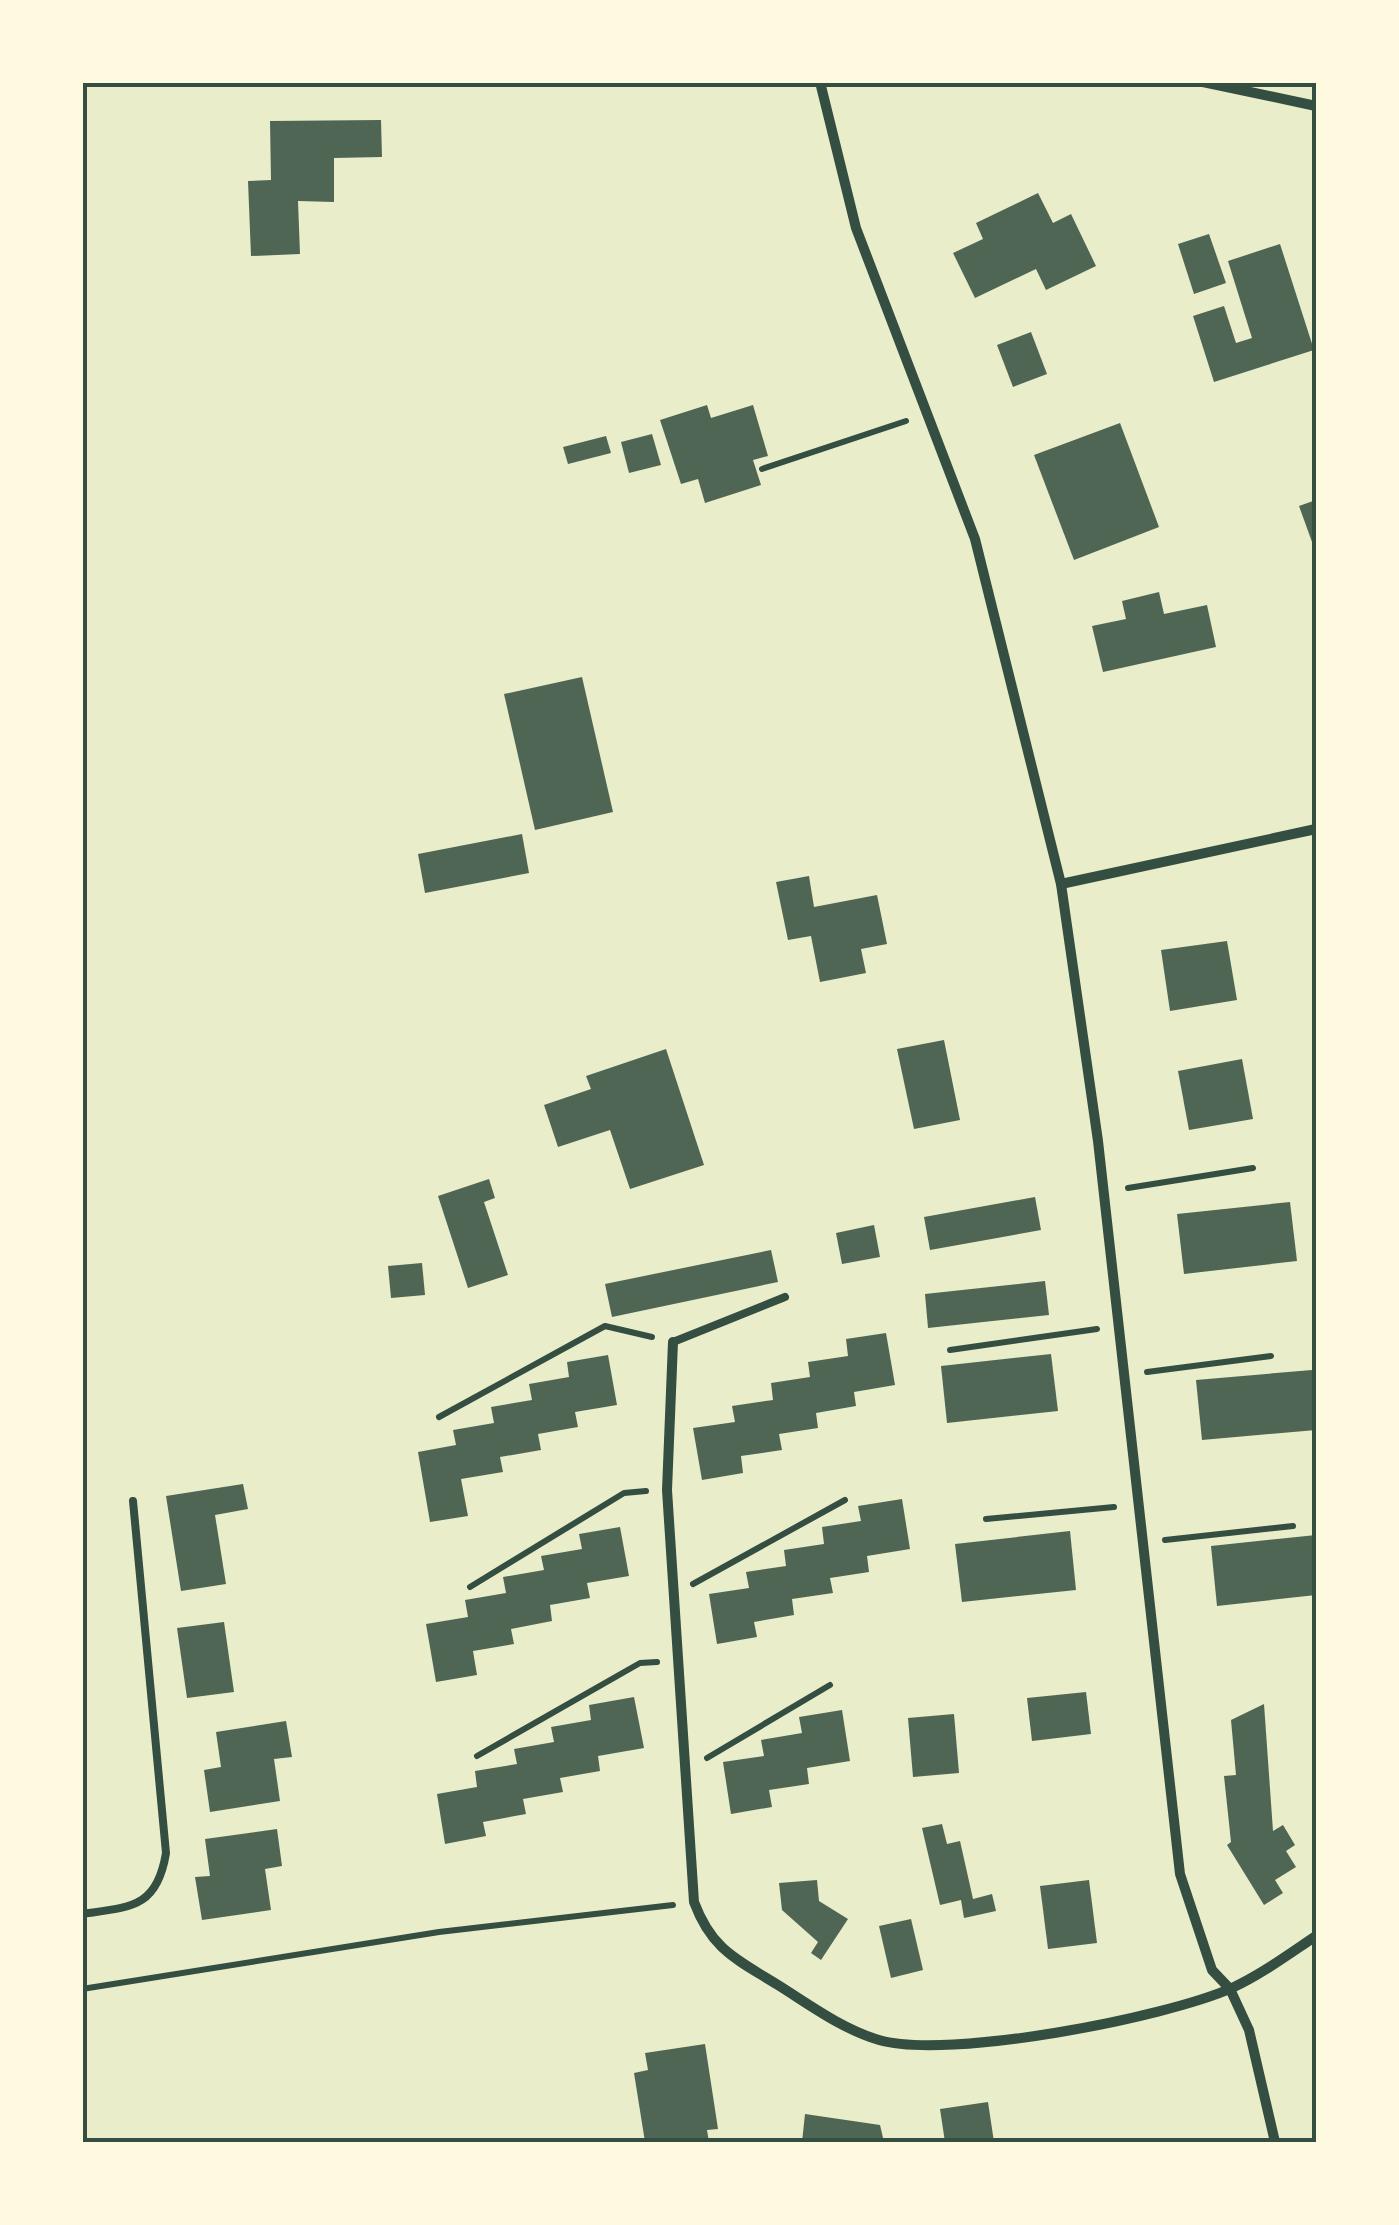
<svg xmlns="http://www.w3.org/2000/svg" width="1399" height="2225" viewBox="0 0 1399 2225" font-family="'Crimson Pro',serif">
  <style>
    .building { fill: #4f6655 }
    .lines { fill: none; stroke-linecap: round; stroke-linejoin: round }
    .path { stroke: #344e41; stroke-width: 6 }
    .service { stroke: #344e41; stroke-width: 8 }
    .minor { stroke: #344e41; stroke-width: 10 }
    .neatline { fill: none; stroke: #344e41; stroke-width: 4 }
  </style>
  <rect width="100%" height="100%" fill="#e9edc9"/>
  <g class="building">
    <polygon points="381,120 382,157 334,158 334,202 298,201 300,254 251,256 248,181 271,180 270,121"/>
    <polygon points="1038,193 1053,223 1071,214 1096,266 1046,290 1036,269 975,298 953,253 983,239 976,223"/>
    <polygon points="1209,234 1226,283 1194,294 1178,244"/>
    <polygon points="1280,244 1314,350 1214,382 1193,316 1224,306 1236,343 1252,338 1228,261"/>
    <polygon points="1031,332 1047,374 1013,387 997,345"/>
    <polygon points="707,405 711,418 753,405 768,456 753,460 761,485 705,503 698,479 681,484 660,420"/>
    <polygon points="1120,423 1159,527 1074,560 1034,455"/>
    <polygon points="652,434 661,465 629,473 621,442"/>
    <polygon points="606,436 611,453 568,464 563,447"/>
    <polygon points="1316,500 1316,553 1299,506"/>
    <polygon points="1159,592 1164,614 1207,605 1216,647 1103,672 1092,626 1126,619 1122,601"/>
    <polygon points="582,677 613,812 535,830 504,694"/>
    <polygon points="522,834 529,873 425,893 418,854"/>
    <polygon points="809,876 814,907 877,895 887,944 861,949 866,973 820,982 811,936 788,940 776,882"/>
    <polygon points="1227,941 1237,1000 1170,1011 1161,950"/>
    <polygon points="944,1040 960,1120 914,1129 897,1049"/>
    <polygon points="666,1049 704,1165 630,1189 610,1130 558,1147 544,1105 591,1089 586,1076"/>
    <polygon points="1242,1059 1253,1119 1189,1130 1178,1071"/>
    <polygon points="489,1179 495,1198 484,1202 508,1275 468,1288 438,1196"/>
    <polygon points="1035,1197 1041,1230 930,1250 924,1217"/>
    <polygon points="1290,1202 1297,1261 1184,1274 1177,1214"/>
    <polygon points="874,1225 880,1257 842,1264 836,1233"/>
    <polygon points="771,1250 778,1282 612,1317 605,1284"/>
    <polygon points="422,1263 425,1295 391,1298 388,1266"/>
    <polygon points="1045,1281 1049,1315 928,1328 925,1294"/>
    <polygon points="886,1333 895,1385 854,1392 856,1406 816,1413 818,1428 779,1434 782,1450 741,1456 743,1473 702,1480 693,1428 735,1422 732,1406 773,1400 771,1383 810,1377 808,1362 848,1356 846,1339"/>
    <polygon points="1051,1354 1058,1411 947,1423 941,1366"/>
    <polygon points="608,1355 617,1405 575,1412 578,1427 538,1434 541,1450 500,1457 503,1472 461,1479 468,1516 430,1522 418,1452 456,1445 453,1430 494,1423 491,1407 532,1400 529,1384 569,1377 567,1362"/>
    <polygon points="1312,1370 1316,1430 1202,1440 1196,1380"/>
    <polygon points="243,1484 248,1509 215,1515 226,1584 181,1591 166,1496"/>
    <polygon points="902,1499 910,1549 867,1556 869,1572 830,1578 833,1593 792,1599 794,1615 754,1622 757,1637 717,1644 709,1594 749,1588 746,1572 786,1566 784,1550 824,1544 822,1527 861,1521 858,1506"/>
    <polygon points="620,1527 629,1576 587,1583 590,1598 550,1605 552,1621 511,1629 514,1644 473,1651 477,1675 436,1682 426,1624 468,1617 465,1600 506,1593 503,1577 544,1570 541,1556 582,1549 579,1534"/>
    <polygon points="1070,1531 1076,1590 962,1602 955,1544"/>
    <polygon points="1316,1535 1316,1595 1217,1606 1211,1546"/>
    <polygon points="224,1622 234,1692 187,1698 177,1628"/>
    <polygon points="1086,1692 1091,1734 1032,1741 1027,1698"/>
    <polygon points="634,1697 644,1748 598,1756 600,1771 560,1778 563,1792 523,1799 526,1814 483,1822 486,1836 445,1844 437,1794 477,1787 475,1771 517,1764 514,1749 554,1742 551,1727 591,1720 589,1705"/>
    <polygon points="1264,1704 1273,1831 1283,1825 1295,1845 1286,1851 1296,1867 1275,1880 1283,1893 1264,1905 1227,1845 1231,1842 1224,1776 1236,1775 1231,1720"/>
    <polygon points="842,1710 850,1761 807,1768 809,1784 769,1790 772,1807 731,1814 723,1762 764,1756 761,1740 802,1733 799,1717"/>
    <polygon points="954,1714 959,1773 913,1777 908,1718"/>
    <polygon points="286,1721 292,1757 274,1759 280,1801 210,1812 204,1770 221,1767 216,1732"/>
    <polygon points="942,1824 947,1844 960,1841 973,1899 992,1894 996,1911 964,1918 961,1900 940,1905 922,1828"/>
    <polygon points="277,1829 282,1866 265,1869 271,1910 202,1920 195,1877 210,1876 205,1839"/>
    <polygon points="817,1880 819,1901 848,1919 821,1960 811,1953 818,1942 782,1910 779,1883"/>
    <polygon points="1089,1880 1097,1943 1048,1949 1040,1886"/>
    <polygon points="911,1919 923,1970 891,1978 879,1926"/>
    <polygon points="705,2044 718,2129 707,2130 709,2142 645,2142 634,2073 648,2070 645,2053"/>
    <polygon points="988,2102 994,2142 945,2142 940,2109"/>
    <polygon points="805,2114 880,2125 884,2142 802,2142"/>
  </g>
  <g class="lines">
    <g class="path">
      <polyline points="762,469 906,421"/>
      <polyline points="1128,1188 1253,1168"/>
      <polyline points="950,1350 1097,1329"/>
      <polyline points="1147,1372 1271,1356"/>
      <polyline points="439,1417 605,1326 652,1337"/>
      <polyline points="986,1519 1114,1507"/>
      <polyline points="1165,1540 1293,1526"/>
      <polyline points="693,1584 845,1500"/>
      <polyline points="470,1587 624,1493 646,1491"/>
      <polyline points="477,1756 640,1663 657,1662"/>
      <polyline points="707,1758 830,1685"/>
      <polyline points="82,1989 439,1932 673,1905"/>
    </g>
    <g class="service">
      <polyline points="673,1342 785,1297"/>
      <path d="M82 1914C131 1907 157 1908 166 1853L133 1501"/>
    </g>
    <g class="minor">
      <polyline points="820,82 856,228 975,539 1061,884 1098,1141 1180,1874 1212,1970 1230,1989 1249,2030 1275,2142"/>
      <polyline points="1203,82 1316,106"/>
      <polyline points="1061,884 1316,829"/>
      <path d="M673 1342 667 1490 694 1902C712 1950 736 1959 778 1985 810 2005 842 2029 879 2040 948 2060 1164 2018 1232 1988 1262 1974 1289 1954 1316 1936"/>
    </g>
  </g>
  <rect width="1399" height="2225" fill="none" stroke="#fefae0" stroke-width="170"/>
  <rect x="85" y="85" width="1229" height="2055" class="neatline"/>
</svg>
